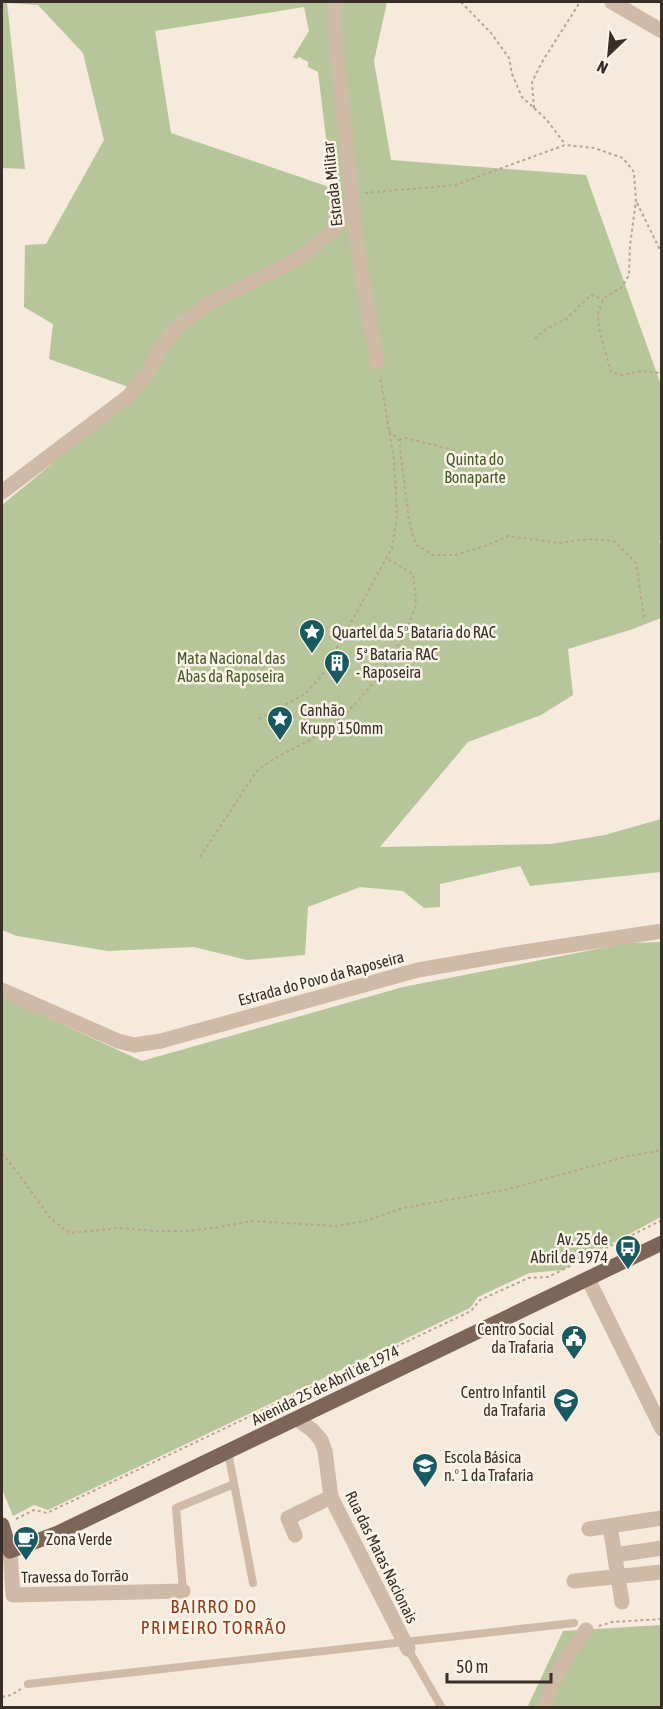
<svg xmlns="http://www.w3.org/2000/svg" width="663" height="1709" viewBox="0 0 663 1709" font-family="'Asap Condensed',sans-serif">
  <style>
    .green { fill: #b6c59a; fill-rule: evenodd }
    .lines { fill: none; stroke-linecap: round; stroke-linejoin: round }
    .path { stroke: #baa491; stroke-width: 2; stroke-dasharray: 3 3; stroke-linecap: butt }
    .lane { stroke: #cebaa7; stroke-width: 8 }
    .street { stroke: #cebaa7; stroke-width: 15 }
    .primary { stroke: #7d6558; stroke-width: 15 }
    .labels { text-anchor: middle; stroke-width: 5; stroke-linejoin: round; paint-order: stroke }
    .street-label { font-size: 16px; fill: #3a2e28; stroke: #fbf4e9 }
    .park-label { font-size: 16px; fill: #475b29; stroke: #fbf4e9 }
    .poi-label { font-size: 16px; fill: #3a2e28; stroke: #fbf4e9; text-anchor: start }
    .neighbourhood-label { font-size: 18px; letter-spacing: 1.5px; fill: #913919; stroke: #fbf4e9 }
  </style>
  <rect width="100%" height="100%" fill="#f5eadc"/>
  <g class="green">
    <path d="M2 2H387L374 61 391 160 586 175 661 385 662 535 659 542 662 547 661 618 630 630 568 649 573 695 541 715 468 742 380 847 551 844 605 835 661 819V872L530 886 520 866 440 884V907L424 908 403 891 360 887 308 907 305 955 247 960 194 947 108 951 17 936 2 930V505L140 391 49 359 53 324 24 307 25 245 46 244 104 140 83 53 38 5 7 3 25 169 2 168ZM304 7 309 31 293 57 296 59 299 57 308 62V67L318 72 332 188 171 133 155 31Z"/>
    <polygon points="661,942 661,1217 562,1270 529,1273 478,1297 470,1308 48,1510 34,1505 13,1516 2,1489 2,997 142,1061 403,987 627,943"/>
    <polygon points="661,1625 661,1707 527,1708 563,1631"/>
  </g>
  <g class="lines">
    <g class="path">
      <polyline points="461,2 491,33 509,58 512,74 522,97 546,119 565,144"/>
      <polyline points="534,108 532,82 542,62 580,2"/>
      <polyline points="365,193 455,185 565,145 594,148 623,158 634,172 636,201 630,245 629,275 622,287 604,298 598,312 599,329 611,372 622,375 642,371 662,373"/>
      <polyline points="637,203 662,254"/>
      <polyline points="535,339 546,329 566,319 591,295 603,299"/>
      <polyline points="389,431 399,440 409,521 416,545 433,555 455,555 488,545 508,536 560,543 589,539 614,541 636,563 644,618"/>
      <polyline points="399,440 405,438 450,449 470,461"/>
      <polyline points="259,719 305,694 322,675 392,548 397,516 394,460 380,376"/>
      <path d="M200 857 256 772C274 756 299 747 320 734 357 711 404 649 415 606 417 597 414 584 413 574L386 558"/>
      <polyline points="2,1153 18,1173 51,1219 70,1233 120,1228 157,1231 188,1231 214,1228 252,1221 336,1226 365,1221 403,1208 509,1189 629,1156 662,1150"/>
      <polyline points="16,1519 34,1510 47,1513 471,1311 480,1300 528,1278 548,1277 662,1220"/>
      <polyline points="599,1626 612,1622 662,1619"/>
      <polyline points="2,1697 11,1695 21,1689"/>
    </g>
    <g class="lane">
      <polyline points="228,1452 253,1583"/>
      <polyline points="183,1591 176,1508 234,1484"/>
      <polyline points="408,1649 442,1708"/>
      <polyline points="28,1684 574,1623"/>
    </g>
    <g class="street">
      <polyline points="335,2 334,23 357,247 377,362"/>
      <polyline points="612,2 662,31"/>
      <polyline points="2,492 129,396 147,373 161,348 177,327 213,301 298,259 329,234 352,205"/>
      <polyline points="2,990 118,1041 134,1045 161,1041 418,970 511,954 662,931"/>
      <polyline points="588,1279 662,1429"/>
      <polyline points="297,1419 312,1430 321,1440 325,1451 331,1497 408,1649"/>
      <polyline points="610,1526 622,1602"/>
      <polyline points="589,1529 662,1518"/>
      <polyline points="295,1535 288,1518 331,1497"/>
      <polyline points="2,1553 10,1551 13,1595 183,1591"/>
      <polyline points="615,1555 662,1548"/>
      <polyline points="574,1581 662,1572"/>
      <path d="M546 1708C547 1682 572 1650 586 1630"/>
    </g>
    <polyline class="primary" points="2,1525 10,1551 58,1533 662,1243"/>
  </g>
  <defs>
    <symbol id="sight-pin" viewBox="-11 -11 22 30"><path d="M0 17L-7.5 6A9.5 9.5 0 1 1 7.5 6Z" fill="#195960" stroke="#fbf4e9"/><path d="M0-6L1.8-2.2L6-1.7L2.9 1.2L3.7 5.4L0 3.3L-3.7 5.4L-2.9 1.2L-6-1.7L-1.8-2.2Z" fill="#fff"/></symbol>
    <symbol id="building-pin" viewBox="-11 -11 22 30"><path d="M0 17L-7.5 6A9.5 9.5 0 1 1 7.5 6Z" fill="#195960" stroke="#fbf4e9"/><path d="M-4-6H4V6H1V3H-1V6H-4ZM-2.5-4.3h1.7v1.8h-1.7ZM.8-4.3h1.7v1.8H.8ZM-2.5-1h1.7V.8h-1.7ZM.8-1h1.7V.8H.8Z" fill="#fff"/></symbol>
    <symbol id="bus-pin" viewBox="-11 -11 22 30"><path d="M0 17L-7.5 6A9.5 9.5 0 1 1 7.5 6Z" fill="#195960" stroke="#fbf4e9"/><path d="M-5-6H5V4H4V6H2V4H-2V6H-4V4H-5ZM-3.5-4V0h7V-4ZM-3.5 1.2v1.5H-2V1.2ZM2 1.2v1.5H3.5V1.2Z" fill="#fff"/></symbol>
    <symbol id="civic-pin" viewBox="-11 -11 22 30"><path d="M0 17L-7.5 6A9.5 9.5 0 1 1 7.5 6Z" fill="#195960" stroke="#fbf4e9"/><path d="M-.6-6.5H3V-4.5H.6V-3L4-1V1h2V6H-6V1h2V-1L-.6-3ZM-1.2 2.5V6h2.4V2.5Z" fill="#fff"/></symbol>
    <symbol id="school-pin" viewBox="-11 -11 22 30"><path d="M0 17L-7.5 6A9.5 9.5 0 1 1 7.5 6Z" fill="#195960" stroke="#fbf4e9"/><path d="M0-5L7-2L0 1L-7-2ZM-4 1L0 2.5L4 1V4Q0 6-4 4Z" fill="#fff"/></symbol>
    <symbol id="cafe-pin" viewBox="-11 -11 22 30"><path d="M0 17L-7.5 6A9.5 9.5 0 1 1 7.5 6Z" fill="#195960" stroke="#fbf4e9"/><path d="M-5.5-4.5H6V0H3Q3 3.5 0 3.5H-2.5Q-5.5 3.5-5.5 0ZM3-3.2v2h1.7v-2ZM-6 4.5H4V6H-6Z" fill="#fff"/></symbol>
  </defs>
  <g fill-rule="evenodd">
    <use href="#sight-pin" x="297" y="617" width="30" height="40"/>
    <use href="#building-pin" x="322" y="648" width="30" height="40"/>
    <use href="#sight-pin" x="265" y="704" width="30" height="40"/>
    <use href="#bus-pin" x="613" y="1233" width="30" height="40"/>
    <use href="#civic-pin" x="559" y="1323" width="30" height="40"/>
    <use href="#school-pin" x="551" y="1386" width="30" height="40"/>
    <use href="#school-pin" x="410" y="1451" width="30" height="40"/>
    <use href="#cafe-pin" x="11" y="1524" width="30" height="40"/>
  </g>
  <g class="labels">
    <g class="street-label">
      <text transform="translate(332 184) rotate(-96)" y="6">Estrada Militar</text>
      <text transform="translate(321 978) rotate(-15)" y="6">Estrada do Povo da Raposeira</text>
      <text transform="translate(325 1385) rotate(-26)" y="6">Avenida 25 de Abril de 1974</text>
      <text transform="translate(382 1557) rotate(64)" y="6">Rua das Matas Nacionais</text>
      <text transform="translate(75 1576) rotate(-1)" y="6">Travessa do Torrão</text>
    </g>
    <g class="park-label">
      <text x="475" y="465">Quinta do<tspan x="475" dy="18">Bonaparte</tspan></text>
      <text x="231" y="664">Mata Nacional das<tspan x="231" dy="18">Abas da Raposeira</tspan></text>
    </g>
    <g class="poi-label">
      <text x="332" y="638">Quartel da 5º Bataria do RAC</text>
      <text x="356" y="660">5ª Bataria RAC<tspan x="356" dy="18">- Raposeira</tspan></text>
      <text x="300" y="716">Canhão<tspan x="300" dy="18">Krupp 150mm</tspan></text>
      <text x="608" y="1245" text-anchor="end">Av. 25 de<tspan x="608" dy="18">Abril de 1974</tspan></text>
      <text x="554" y="1335" text-anchor="end">Centro Social<tspan x="554" dy="18">da Trafaria</tspan></text>
      <text x="546" y="1398" text-anchor="end">Centro Infantil<tspan x="546" dy="18">da Trafaria</tspan></text>
      <text x="444" y="1463">Escola Básica<tspan x="444" dy="18">n.º 1 da Trafaria</tspan></text>
      <text x="46" y="1545">Zona Verde</text>
    </g>
    <g class="neighbourhood-label">
      <text x="214" y="1613">BAIRRO DO<tspan x="214" dy="21">PRIMEIRO TORRÃO</tspan></text>
    </g>
  </g>
  <rect width="663" height="1709" fill="none" stroke="#3a2e28" stroke-width="6"/>
  <g transform="translate(609 54) rotate(206)" stroke="#fbf4e9" stroke-width="4.5" paint-order="stroke">
  <path d="M0-4.5L10 22L0 15L-10 22Z" fill="#3a2e28"/>
  <text y="-9" font-size="16" font-weight="bold" text-anchor="middle" fill="#3a2e28">N</text>
  </g>
  <path d="M447 1673v9h104v-9" fill="none" stroke="#3a2e28" stroke-width="3"/>
  <text x="456" y="1673" font-size="18" fill="#3a2e28" stroke="#fbf4e9" stroke-width="4.5" paint-order="stroke">50 m</text>
</svg>
